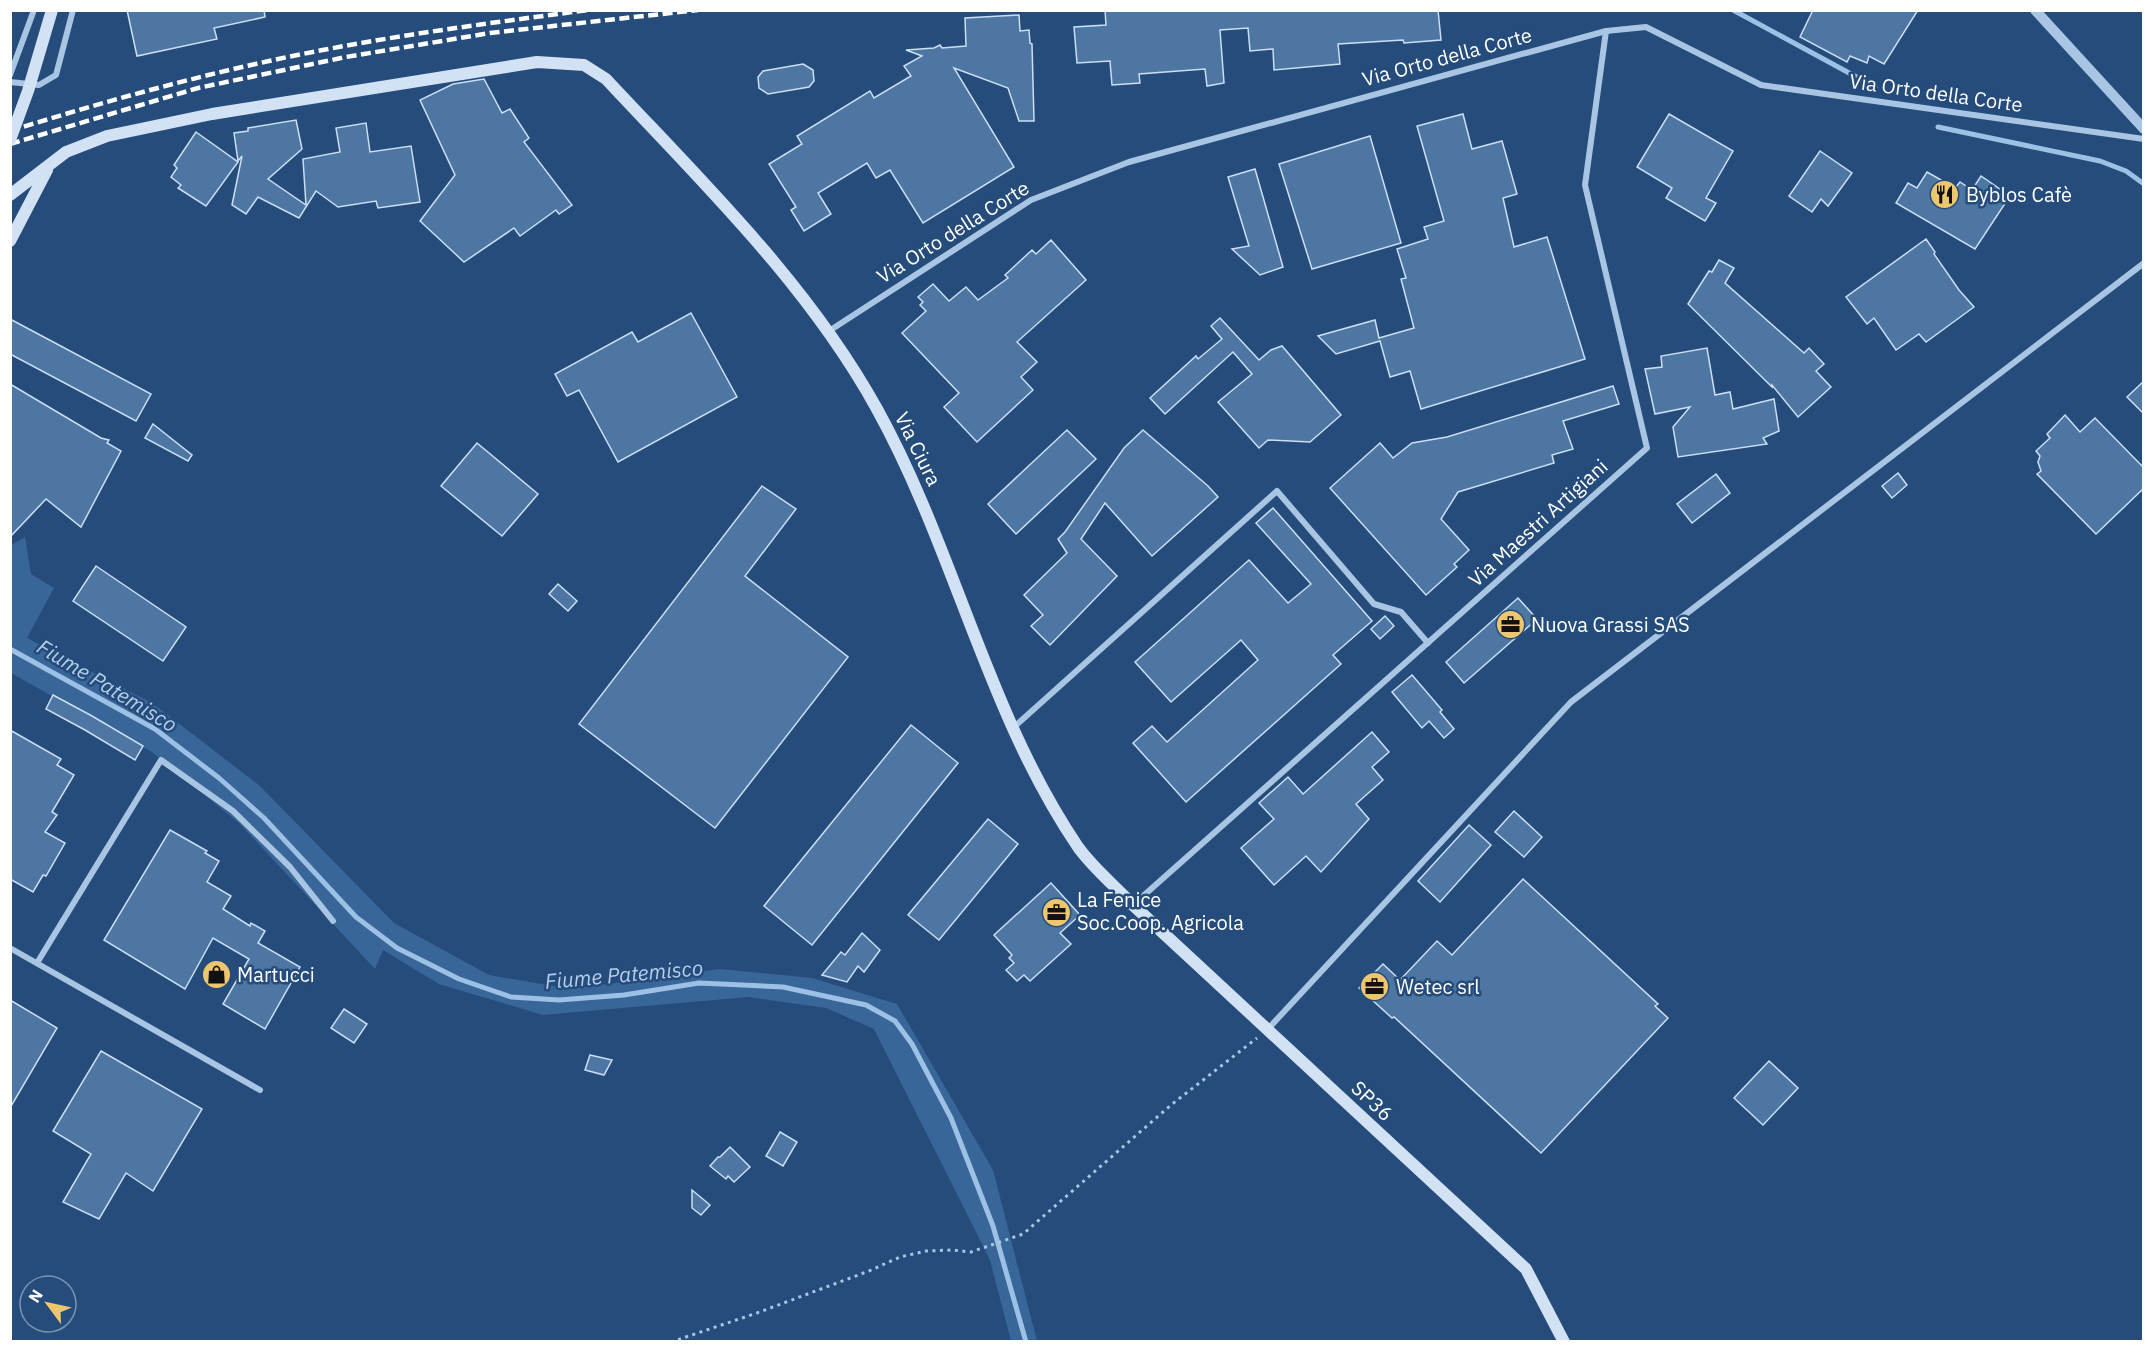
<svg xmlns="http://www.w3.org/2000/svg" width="2154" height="1352" viewBox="0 0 2154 1352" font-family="'IBM Plex Sans',sans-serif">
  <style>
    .green { fill: #396698 }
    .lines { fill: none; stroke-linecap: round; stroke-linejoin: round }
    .stream { stroke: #9dc0e5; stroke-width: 5 }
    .building { fill: #4d76a3; stroke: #cbdef4; stroke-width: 1.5 }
    .path { stroke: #a9c5e4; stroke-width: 3; stroke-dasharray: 3 4.5; stroke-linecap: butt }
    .minor { stroke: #a9c5e4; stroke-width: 6 }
    .tertiary { stroke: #a9c5e4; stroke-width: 10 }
    .secondary { stroke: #d2e1f4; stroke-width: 12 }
    .rail { stroke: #fff; stroke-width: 4.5; stroke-dasharray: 10 4.5; stroke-linecap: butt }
    .secondary-bridge { stroke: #d2e1f4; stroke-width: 12 }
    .labels { text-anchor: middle; stroke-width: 5; stroke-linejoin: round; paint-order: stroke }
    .street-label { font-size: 20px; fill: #fff; stroke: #254c7b }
    .poi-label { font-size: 20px; fill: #fff; stroke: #254c7b; text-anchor: start }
    .water-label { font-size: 21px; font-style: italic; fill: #b4ceec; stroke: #254c7b }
  </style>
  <rect width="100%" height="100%" fill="#254c7b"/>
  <polygon class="green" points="25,537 31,574 54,588 27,638 152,703 259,785 394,923 489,975 570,989 720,969 812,978 897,1004 993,1170 1037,1341 1011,1341 990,1260 874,1029 826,1008 748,997 543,1015 439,984 383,950 375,969 239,823 152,752 11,673 11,545"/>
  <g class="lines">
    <g class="stream">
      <polyline points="1733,10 1875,87"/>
      <polyline points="1938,127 2100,161 2126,171 2144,184"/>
      <polyline points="10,649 155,729 219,778 264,818 356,917 397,948 459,979 511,997 559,1000 624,995 699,983 783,987 866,1005 895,1021 912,1044 951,1118 993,1226 1026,1342"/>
    </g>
  </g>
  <g class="building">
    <polygon points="127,10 264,10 265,17 214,28 217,39 137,56"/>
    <polygon points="1105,10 1438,10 1441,40 1404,43 1403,40 1338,44 1340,64 1274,70 1273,49 1250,51 1248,28 1220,30 1224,83 1207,86 1205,69 1139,74 1140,83 1112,85 1110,61 1077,63 1074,27 1106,25"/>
    <polygon points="1813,10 1918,10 1884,64 1869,56 1867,63 1850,56 1847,62 1800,37"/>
    <polygon points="1019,15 1020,31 1029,30 1030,43 1032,44 1034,121 1019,121 1008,88 954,68 1014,167 923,223 890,170 876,178 867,163 818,193 831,214 804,231 791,210 796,207 769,164 802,144 797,136 870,91 874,98 911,76 904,66 922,56 906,50 934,48 940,45 942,48 966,46 965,18"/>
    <polygon points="803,64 813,70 814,81 809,87 768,94 759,88 758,77 763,71"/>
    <polygon points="484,79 502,113 510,109 529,138 524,142 572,205 559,214 556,210 520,236 514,228 464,262 420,221 455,175 420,100 453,84"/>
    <polygon points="1463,114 1472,149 1502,141 1517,194 1503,198 1514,247 1547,237 1585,359 1421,409 1410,371 1390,377 1380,341 1336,354 1318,336 1375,320 1379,338 1414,328 1401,279 1406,278 1397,249 1428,239 1424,227 1444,221 1417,126"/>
    <polygon points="1669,114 1733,151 1706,198 1716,203 1705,221 1666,198 1672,188 1637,167"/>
    <polygon points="296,120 302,149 268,179 306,205 303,159 340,152 336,128 366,123 370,152 411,146 420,202 378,208 376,201 338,207 316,191 299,218 258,197 246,214 232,205 242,156 238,161 234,133 248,131 248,128"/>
    <polygon points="196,132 238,162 206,206 178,188 181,185 171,177 177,168 174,165"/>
    <polygon points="1370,136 1401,243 1312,269 1279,164"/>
    <polygon points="1820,151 1852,173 1828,206 1821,199 1812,212 1789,196"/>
    <polygon points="1255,169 1283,267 1260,275 1232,249 1249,246 1228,177"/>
    <polygon points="1927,172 1955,188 1960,182 1972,190 1981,176 2010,196 1975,249 1896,203 1908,183 1917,188"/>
    <polygon points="1926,239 1935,252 1934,254 1959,290 1974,307 1926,342 1919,334 1896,350 1874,318 1867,324 1846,297"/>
    <polygon points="1051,240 1086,280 1017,342 1037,362 1021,377 1033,390 977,442 944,407 959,393 902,333 926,311 920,305 923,302 918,297 933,284 949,301 966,287 978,300 1008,278 1005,275 1032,250 1036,254"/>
    <polygon points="1719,260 1734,268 1725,283 1804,353 1809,348 1824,364 1816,371 1831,387 1798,417 1772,385 1772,387 1688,304 1709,271 1712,272"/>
    <polygon points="691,313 737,397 618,462 579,390 567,396 555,374 632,332 638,342"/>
    <polygon points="1220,318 1259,360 1271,350 1282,346 1341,415 1310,442 1268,440 1259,448 1218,402 1252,374 1233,352 1165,414 1150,398 1196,356 1198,359 1222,339 1211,326"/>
    <polygon points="10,319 151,394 136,421 10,354"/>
    <polygon points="1707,348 1715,395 1730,392 1733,409 1774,399 1779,431 1763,438 1767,444 1678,457 1673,427 1690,407 1655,414 1645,369 1662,367 1661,356"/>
    <polygon points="2144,381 2144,414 2127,397"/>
    <polygon points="10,384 101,438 109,440 107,443 121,451 81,527 46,499 10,537"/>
    <polygon points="1613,386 1619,404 1563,421 1573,449 1552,455 1554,463 1458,492 1441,519 1469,550 1454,564 1457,567 1426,595 1330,488 1380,443 1393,458 1412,443 1447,437"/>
    <polygon points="2065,415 2080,432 2095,418 2144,468 2144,488 2096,534 2037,474 2041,471 2038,462 2040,456 2036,451 2050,438 2047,434"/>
    <polygon points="153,424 192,455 188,461 145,438"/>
    <polygon points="1067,430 1096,459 1016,534 988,504"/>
    <polygon points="1143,430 1208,486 1218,497 1152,556 1105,503 1081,539 1117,576 1050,645 1031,626 1043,615 1024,595 1067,553 1058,539 1065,532 1124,448"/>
    <polygon points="477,443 538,494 502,536 441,486"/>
    <polygon points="1898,473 1907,485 1892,498 1882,486"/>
    <polygon points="1716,474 1730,493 1692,523 1677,504"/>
    <polygon points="762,486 796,509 745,576 848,657 715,828 579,724"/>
    <polygon points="1273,508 1372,621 1333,655 1341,664 1186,802 1133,743 1152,726 1167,742 1258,660 1241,640 1171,702 1135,662 1249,560 1288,603 1311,584 1256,523"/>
    <polygon points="96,566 186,627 163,661 73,601"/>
    <polygon points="558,584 577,601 568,611 549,594"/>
    <polygon points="1518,598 1537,619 1464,683 1446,662"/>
    <polygon points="1385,616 1394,626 1380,639 1371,629"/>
    <polygon points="1412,675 1442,710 1440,712 1454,729 1444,738 1429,721 1422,728 1392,692"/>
    <polygon points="53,695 92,716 143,746 135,760 85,730 46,709"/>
    <polygon points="911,725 958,763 812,945 764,906"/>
    <polygon points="10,730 61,759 57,765 74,775 52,812 57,815 45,832 65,843 46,876 43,875 33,892 10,879"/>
    <polygon points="1372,732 1389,752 1372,767 1383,780 1356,804 1369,819 1321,872 1306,856 1274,885 1241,848 1274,819 1259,803 1288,777 1303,794"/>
    <polygon points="1514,811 1542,837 1524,857 1495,832"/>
    <polygon points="988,819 1018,844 939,940 908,915"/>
    <polygon points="1469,825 1491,845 1440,902 1418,881"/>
    <polygon points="170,830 207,851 205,853 219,861 207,882 231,896 223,909 250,926 251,923 265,931 258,943 300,967 265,1029 223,1004 249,959 213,938 185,989 104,940"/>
    <polygon points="1523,879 1658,1004 1655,1006 1668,1018 1541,1153 1394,1017 1392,1018 1359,988 1383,964 1400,980 1437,941 1452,955"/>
    <polygon points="1051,883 1080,915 1060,933 1071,944 1030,981 1024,975 1017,981 1006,970 1014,963 1009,958 1012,955 994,935"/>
    <polygon points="862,933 880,950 864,972 858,966 847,982 822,975 841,952 845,955"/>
    <polygon points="10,1000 57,1028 10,1108"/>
    <polygon points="344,1009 367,1024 354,1043 331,1028"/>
    <polygon points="101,1051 202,1109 153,1191 126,1173 99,1219 63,1202 91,1154 53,1131"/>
    <polygon points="590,1055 612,1060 604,1075 585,1070"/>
    <polygon points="1769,1061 1798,1088 1763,1125 1734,1098"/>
    <polygon points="780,1132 797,1142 783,1166 766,1156"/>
    <polygon points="730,1147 750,1167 734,1182 728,1176 726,1179 710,1166 718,1157 720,1157"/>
    <polygon points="692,1190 710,1205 701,1215 692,1208"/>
  </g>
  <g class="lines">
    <polyline class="path" points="671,1342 757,1313 869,1271 900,1257 926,1251 952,1250 971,1252 1023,1234 1171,1105 1257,1038"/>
    <g class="minor">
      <polyline points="10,75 34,10"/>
      <polyline points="10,82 39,85 56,75 73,10"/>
      <polyline points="829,331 1031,200 1129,162 1606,31 1646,27 1761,85 2144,139"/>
      <polyline points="1013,728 1277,491 1374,604 1401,612 1428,643"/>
      <polyline points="1133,905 1647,448 1585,185 1606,31"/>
      <polyline points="10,948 260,1090"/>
      <polyline points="37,963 161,760 233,811 290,867 333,921"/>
      <polyline points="1267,1030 1571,702 2144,263"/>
    </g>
    <polyline class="tertiary" points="2035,10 2144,129"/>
    <g class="secondary">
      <path d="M10 195 66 152 107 136 212 114 537 62 584 65 606 79C703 183 808 284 877 409 955 550 987 713 1078 847 1093 868 1115 886 1133 905L1526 1269 1564 1342"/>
      <polyline points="10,241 47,170"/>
    </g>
    <g class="rail">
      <path d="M10 131C96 104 182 80 269 61 374 38 482 24 588 10"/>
      <polyline points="10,144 198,88 346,57 490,33 698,10"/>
    </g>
    <polyline class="secondary-bridge" points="10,140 28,91 52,10"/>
  </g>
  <defs>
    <symbol id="restaurant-disc" viewBox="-11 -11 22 22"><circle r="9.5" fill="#eec66d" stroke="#254c7b"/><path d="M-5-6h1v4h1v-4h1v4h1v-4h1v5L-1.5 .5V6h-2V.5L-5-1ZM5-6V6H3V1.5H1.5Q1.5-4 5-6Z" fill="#111"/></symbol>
    <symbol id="office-disc" viewBox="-11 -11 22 22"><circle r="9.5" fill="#eec66d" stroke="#254c7b"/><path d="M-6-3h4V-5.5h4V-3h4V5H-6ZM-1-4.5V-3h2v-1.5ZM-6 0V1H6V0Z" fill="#111"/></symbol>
    <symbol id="shop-disc" viewBox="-11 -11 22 22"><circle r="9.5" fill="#eec66d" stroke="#254c7b"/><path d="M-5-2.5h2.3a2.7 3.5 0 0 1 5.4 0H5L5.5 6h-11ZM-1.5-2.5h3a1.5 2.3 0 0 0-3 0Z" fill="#111"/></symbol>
  </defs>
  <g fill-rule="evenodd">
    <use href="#restaurant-disc" x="1928" y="178" width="33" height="33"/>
    <use href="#office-disc" x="1494" y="608" width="33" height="33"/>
    <use href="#office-disc" x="1040" y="896" width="33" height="33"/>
    <use href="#shop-disc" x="200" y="958" width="33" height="33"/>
    <use href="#office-disc" x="1358" y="970" width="33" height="33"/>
  </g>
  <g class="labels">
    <g class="street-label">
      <text transform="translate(1447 57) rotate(-15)" y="7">Via Orto della Corte</text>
      <text transform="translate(1936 93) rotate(8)" y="7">Via Orto della Corte</text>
      <text transform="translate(953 232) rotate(-32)" y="7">Via Orto della Corte</text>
      <text transform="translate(918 449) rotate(64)" y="7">Via Ciura</text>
      <text transform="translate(1538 523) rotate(-42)" y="7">Via Maestri Artigiani</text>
      <text transform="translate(1372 1101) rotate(43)" y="7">SP36</text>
    </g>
    <g class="poi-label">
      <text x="1966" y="202">Byblos Cafè</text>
      <text x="1531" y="632">Nuova Grassi SAS</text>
      <text x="1077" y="907">La Fenice<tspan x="1077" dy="23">Soc.Coop. Agricola</tspan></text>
      <text x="237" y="982">Martucci</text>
      <text x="1396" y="994">Wetec srl</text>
    </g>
    <g class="water-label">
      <text transform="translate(107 686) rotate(31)" y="7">Fiume Patemisco</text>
      <text transform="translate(624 975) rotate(-5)" y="7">Fiume Patemisco</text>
    </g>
  </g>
  <rect width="2154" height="1352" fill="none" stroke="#ffffff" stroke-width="24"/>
  <g transform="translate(48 1304) rotate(303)"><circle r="28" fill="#254c7b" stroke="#7c94b0" stroke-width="1.5"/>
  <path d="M0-4.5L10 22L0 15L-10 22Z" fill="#eec66d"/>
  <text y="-9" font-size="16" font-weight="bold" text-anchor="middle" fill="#ffffff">N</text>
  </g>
</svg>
